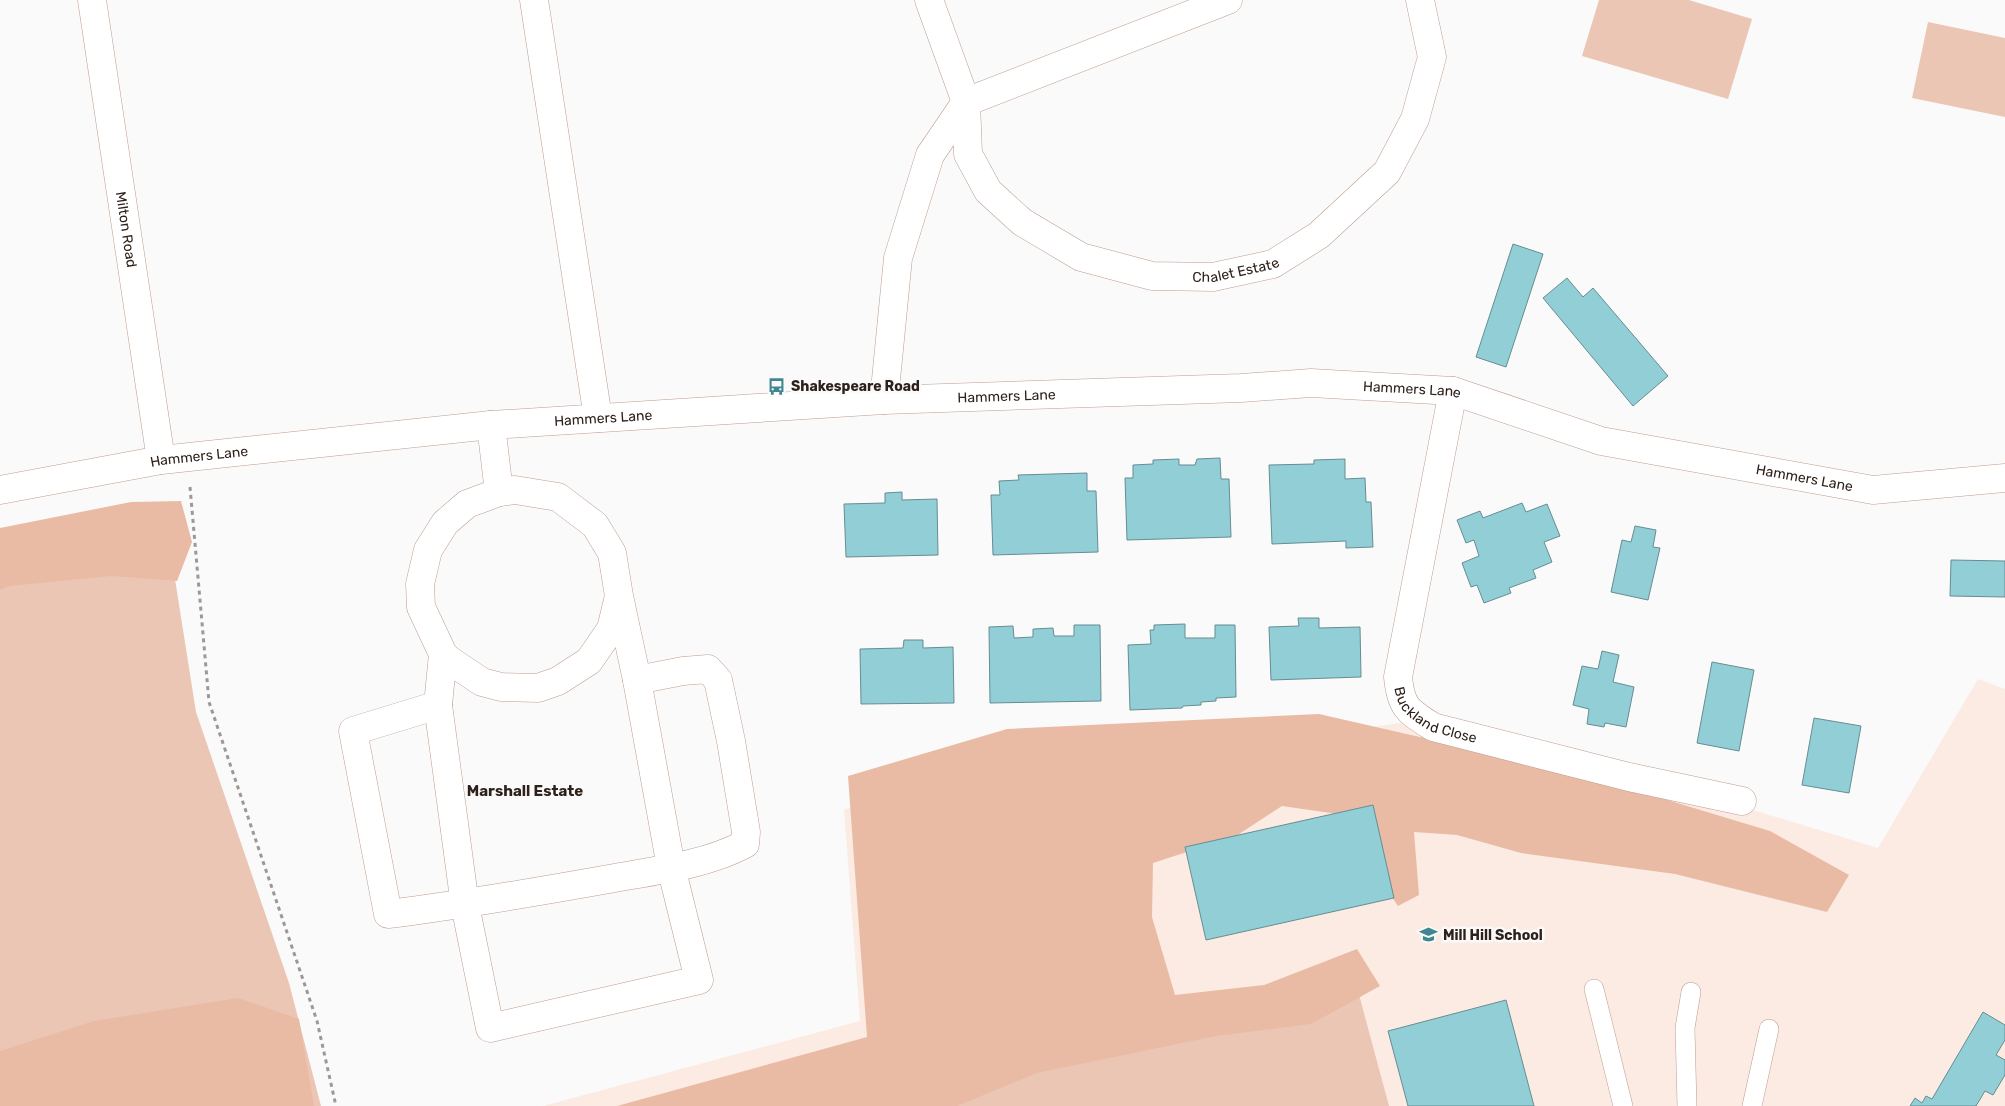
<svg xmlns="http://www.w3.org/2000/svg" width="2005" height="1106" viewBox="0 0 2005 1106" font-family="Rubik,sans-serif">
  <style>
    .built { fill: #fcebe3 }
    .green { fill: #ebc6b5 }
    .forest { fill: #eabba4 }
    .building { fill: #92ced6; stroke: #658d92 }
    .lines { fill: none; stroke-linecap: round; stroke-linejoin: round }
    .lane-casing { stroke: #be9d8d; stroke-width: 20 }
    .street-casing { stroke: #be9d8d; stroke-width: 29 }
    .secondary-casing { stroke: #be9d8d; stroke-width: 29 }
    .path { stroke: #9d9895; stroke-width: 3; stroke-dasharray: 4 4; stroke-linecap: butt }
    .lane { stroke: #fff; stroke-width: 19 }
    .street { stroke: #fff; stroke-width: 28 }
    .secondary { stroke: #fff; stroke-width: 28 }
    .labels { text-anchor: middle; stroke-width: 5; stroke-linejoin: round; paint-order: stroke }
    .street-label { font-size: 14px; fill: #2e211b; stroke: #fafafa }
    .poi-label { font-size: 14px; font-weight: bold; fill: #2e211b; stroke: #fafafa; text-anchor: start }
    .neighbourhood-label { font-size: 15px; font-weight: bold; fill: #2e211b; stroke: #fafafa }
  </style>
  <rect width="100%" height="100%" fill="#fafafa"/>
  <polygon class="built" points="1978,679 2005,689 2005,1106 543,1106 860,1021 844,809 1444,716 1878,848"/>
  <g class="green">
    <polygon points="1599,0 1689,0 1752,19 1728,99 1582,56"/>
    <polygon points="1928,22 2005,38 2005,117 1912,98"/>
    <polygon points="168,535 196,712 289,983 321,1106 0,1106 0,562"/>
    <polygon points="1354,976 1389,1106 644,1106"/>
  </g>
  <g class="forest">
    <polygon points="181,501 192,542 177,581 111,576 10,586 0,590 0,528 131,502"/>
    <polygon points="1319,714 1578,773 1770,831 1849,875 1827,912 1675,874 1521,853 1457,835 1414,832 1419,895 1398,906 1375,872 1372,819 1282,806 1236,836 1153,863 1152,917 1175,995 1264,985 1357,949 1380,986 1311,1024 1216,1036 1037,1073 957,1106 617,1106 867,1037 848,776 1007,729"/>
    <polygon points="238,998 299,1019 314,1106 0,1106 0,1051 94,1021"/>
  </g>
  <g class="building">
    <polygon points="1513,244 1543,254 1506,367 1476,357"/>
    <polygon points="1567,278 1583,297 1593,288 1668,376 1633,406 1543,298"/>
    <polygon points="1220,458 1221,479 1229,479 1231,537 1127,540 1125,478 1133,478 1133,465 1153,464 1153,460 1179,459 1179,465 1195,465 1197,459"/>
    <polygon points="1345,459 1345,479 1365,478 1366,502 1371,502 1373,547 1346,548 1346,541 1272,544 1269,465 1314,464 1314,460"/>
    <polygon points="1087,473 1087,491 1096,491 1098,552 993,555 991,495 1000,495 999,481 1019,480 1018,475"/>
    <polygon points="902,492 902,500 937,499 938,555 846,557 844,504 885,503 885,493"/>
    <polygon points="1522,503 1526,512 1547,504 1560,536 1544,542 1552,562 1533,570 1536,578 1509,588 1511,593 1484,603 1477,585 1471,587 1462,563 1479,556 1474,540 1466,543 1457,520 1480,511 1483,518"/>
    <polygon points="1635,526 1656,530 1653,547 1660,548 1648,600 1611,592 1622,540 1631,542"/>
    <polygon points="1951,560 2005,561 2005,597 1950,596"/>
    <polygon points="1298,618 1319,618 1319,628 1360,627 1361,677 1271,680 1269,627 1299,626"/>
    <polygon points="1185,624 1185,638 1215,638 1215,625 1235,625 1236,697 1216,698 1216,701 1201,702 1201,705 1183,706 1182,708 1130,710 1128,645 1151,644 1150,630 1154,630 1154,625"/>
    <polygon points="1074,625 1100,625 1101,701 990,703 989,627 1013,626 1014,638 1033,637 1033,629 1053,628 1054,636 1074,636"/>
    <polygon points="904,640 923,640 923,648 953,647 954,703 861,704 860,649 903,648"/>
    <polygon points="1602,651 1619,655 1613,682 1634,687 1626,727 1605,723 1604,727 1587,724 1589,709 1573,705 1582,666 1598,669"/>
    <polygon points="1712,662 1754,670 1739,751 1697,743"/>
    <polygon points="1814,718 1861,726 1849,793 1802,785"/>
    <polygon points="1373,805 1394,898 1206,940 1185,847"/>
    <polygon points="1506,1000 1534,1106 1408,1106 1388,1031"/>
    <polygon points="1983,1012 2005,1025 2005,1040 1996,1055 2005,1060 2005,1075 1993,1095 1985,1091 1976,1106 1910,1106 1915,1098 1922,1103 1926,1096 1932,1099"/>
  </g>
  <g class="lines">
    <defs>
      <g id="lane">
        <polyline points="1594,989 1623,1106"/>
        <polyline points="1687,1106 1685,1028 1691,992"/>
        <polyline points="1752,1106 1769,1029"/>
      </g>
      <g id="street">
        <path id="s1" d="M92 0 161 460"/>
        <polyline points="534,0 598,418"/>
        <path id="s2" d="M929 0 966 102 968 154 988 191 1022 222 1081 257 1152 276 1213 277 1273 264 1319 235 1387 172 1415 119 1432 57 1420 0"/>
        <path id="s3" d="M1453 391 1398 677C1401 708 1408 711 1433 727L1629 777 1742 801"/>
        <polyline points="884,400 898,258 930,155 966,102 1228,0"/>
        <polyline points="491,425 499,492"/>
        <polyline points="443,654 438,705 465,905 490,1028 699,980 671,867 637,680 619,596 612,553 595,525 558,497 515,490 499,492 467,504 445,523 428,550 420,584 421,607 443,654 449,660 482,682 501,687 538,688 558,681 589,661 611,629 619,596"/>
        <path d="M438 705 353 731 388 914C462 905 536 892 609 879 653 871 706 865 745 844L746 832 731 741 718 680 708 669 683 671 637 680"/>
      </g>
      <g id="secondary">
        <path id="s4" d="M0 490 161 460 491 425 884 400 1241 388 1311 383 1453 391 1601 441 1873 490 2005 478"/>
      </g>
    </defs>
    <use href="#lane" class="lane-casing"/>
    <use href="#street" class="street-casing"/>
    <use href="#secondary" class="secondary-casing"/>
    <polyline class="path" points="190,487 209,702 317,1021 336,1106"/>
    <use href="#lane" class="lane"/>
    <use href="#street" class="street"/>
    <use href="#secondary" class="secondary"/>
  </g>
  <defs>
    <symbol id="bus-bare" viewBox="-9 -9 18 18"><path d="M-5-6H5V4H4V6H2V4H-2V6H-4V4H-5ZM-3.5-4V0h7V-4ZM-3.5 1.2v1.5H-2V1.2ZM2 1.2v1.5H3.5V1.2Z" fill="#418791" stroke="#fafafa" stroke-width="2.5" paint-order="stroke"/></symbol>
    <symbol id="school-bare" viewBox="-9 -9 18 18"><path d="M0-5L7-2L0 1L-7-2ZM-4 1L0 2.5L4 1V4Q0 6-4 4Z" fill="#418791" stroke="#fafafa" stroke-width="2.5" paint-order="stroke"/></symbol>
  </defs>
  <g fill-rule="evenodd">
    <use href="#bus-bare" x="764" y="374" width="25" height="25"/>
    <use href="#school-bare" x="1416" y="922" width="25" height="25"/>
  </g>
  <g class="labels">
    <g class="street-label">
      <text dy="5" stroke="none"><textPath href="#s1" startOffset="232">Milton Road</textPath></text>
      <text dy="5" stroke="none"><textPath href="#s2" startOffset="475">Chalet Estate</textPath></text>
      <text dy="5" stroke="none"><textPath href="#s4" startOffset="1418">Hammers Lane</textPath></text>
      <text dy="5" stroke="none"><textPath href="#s4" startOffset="1012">Hammers Lane</textPath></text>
      <text dy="5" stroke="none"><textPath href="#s4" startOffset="608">Hammers Lane</textPath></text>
      <text dy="5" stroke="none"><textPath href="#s4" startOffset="202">Hammers Lane</textPath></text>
      <text dy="5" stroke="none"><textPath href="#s4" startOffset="1822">Hammers Lane</textPath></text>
      <text dy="5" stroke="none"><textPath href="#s3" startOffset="351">Buckland Close</textPath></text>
    </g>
    <g class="poi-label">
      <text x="791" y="391">Shakespeare Road</text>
      <text x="1443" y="940">Mill Hill School</text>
    </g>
    <g class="neighbourhood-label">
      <text x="525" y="796">Marshall Estate</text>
    </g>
  </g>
</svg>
